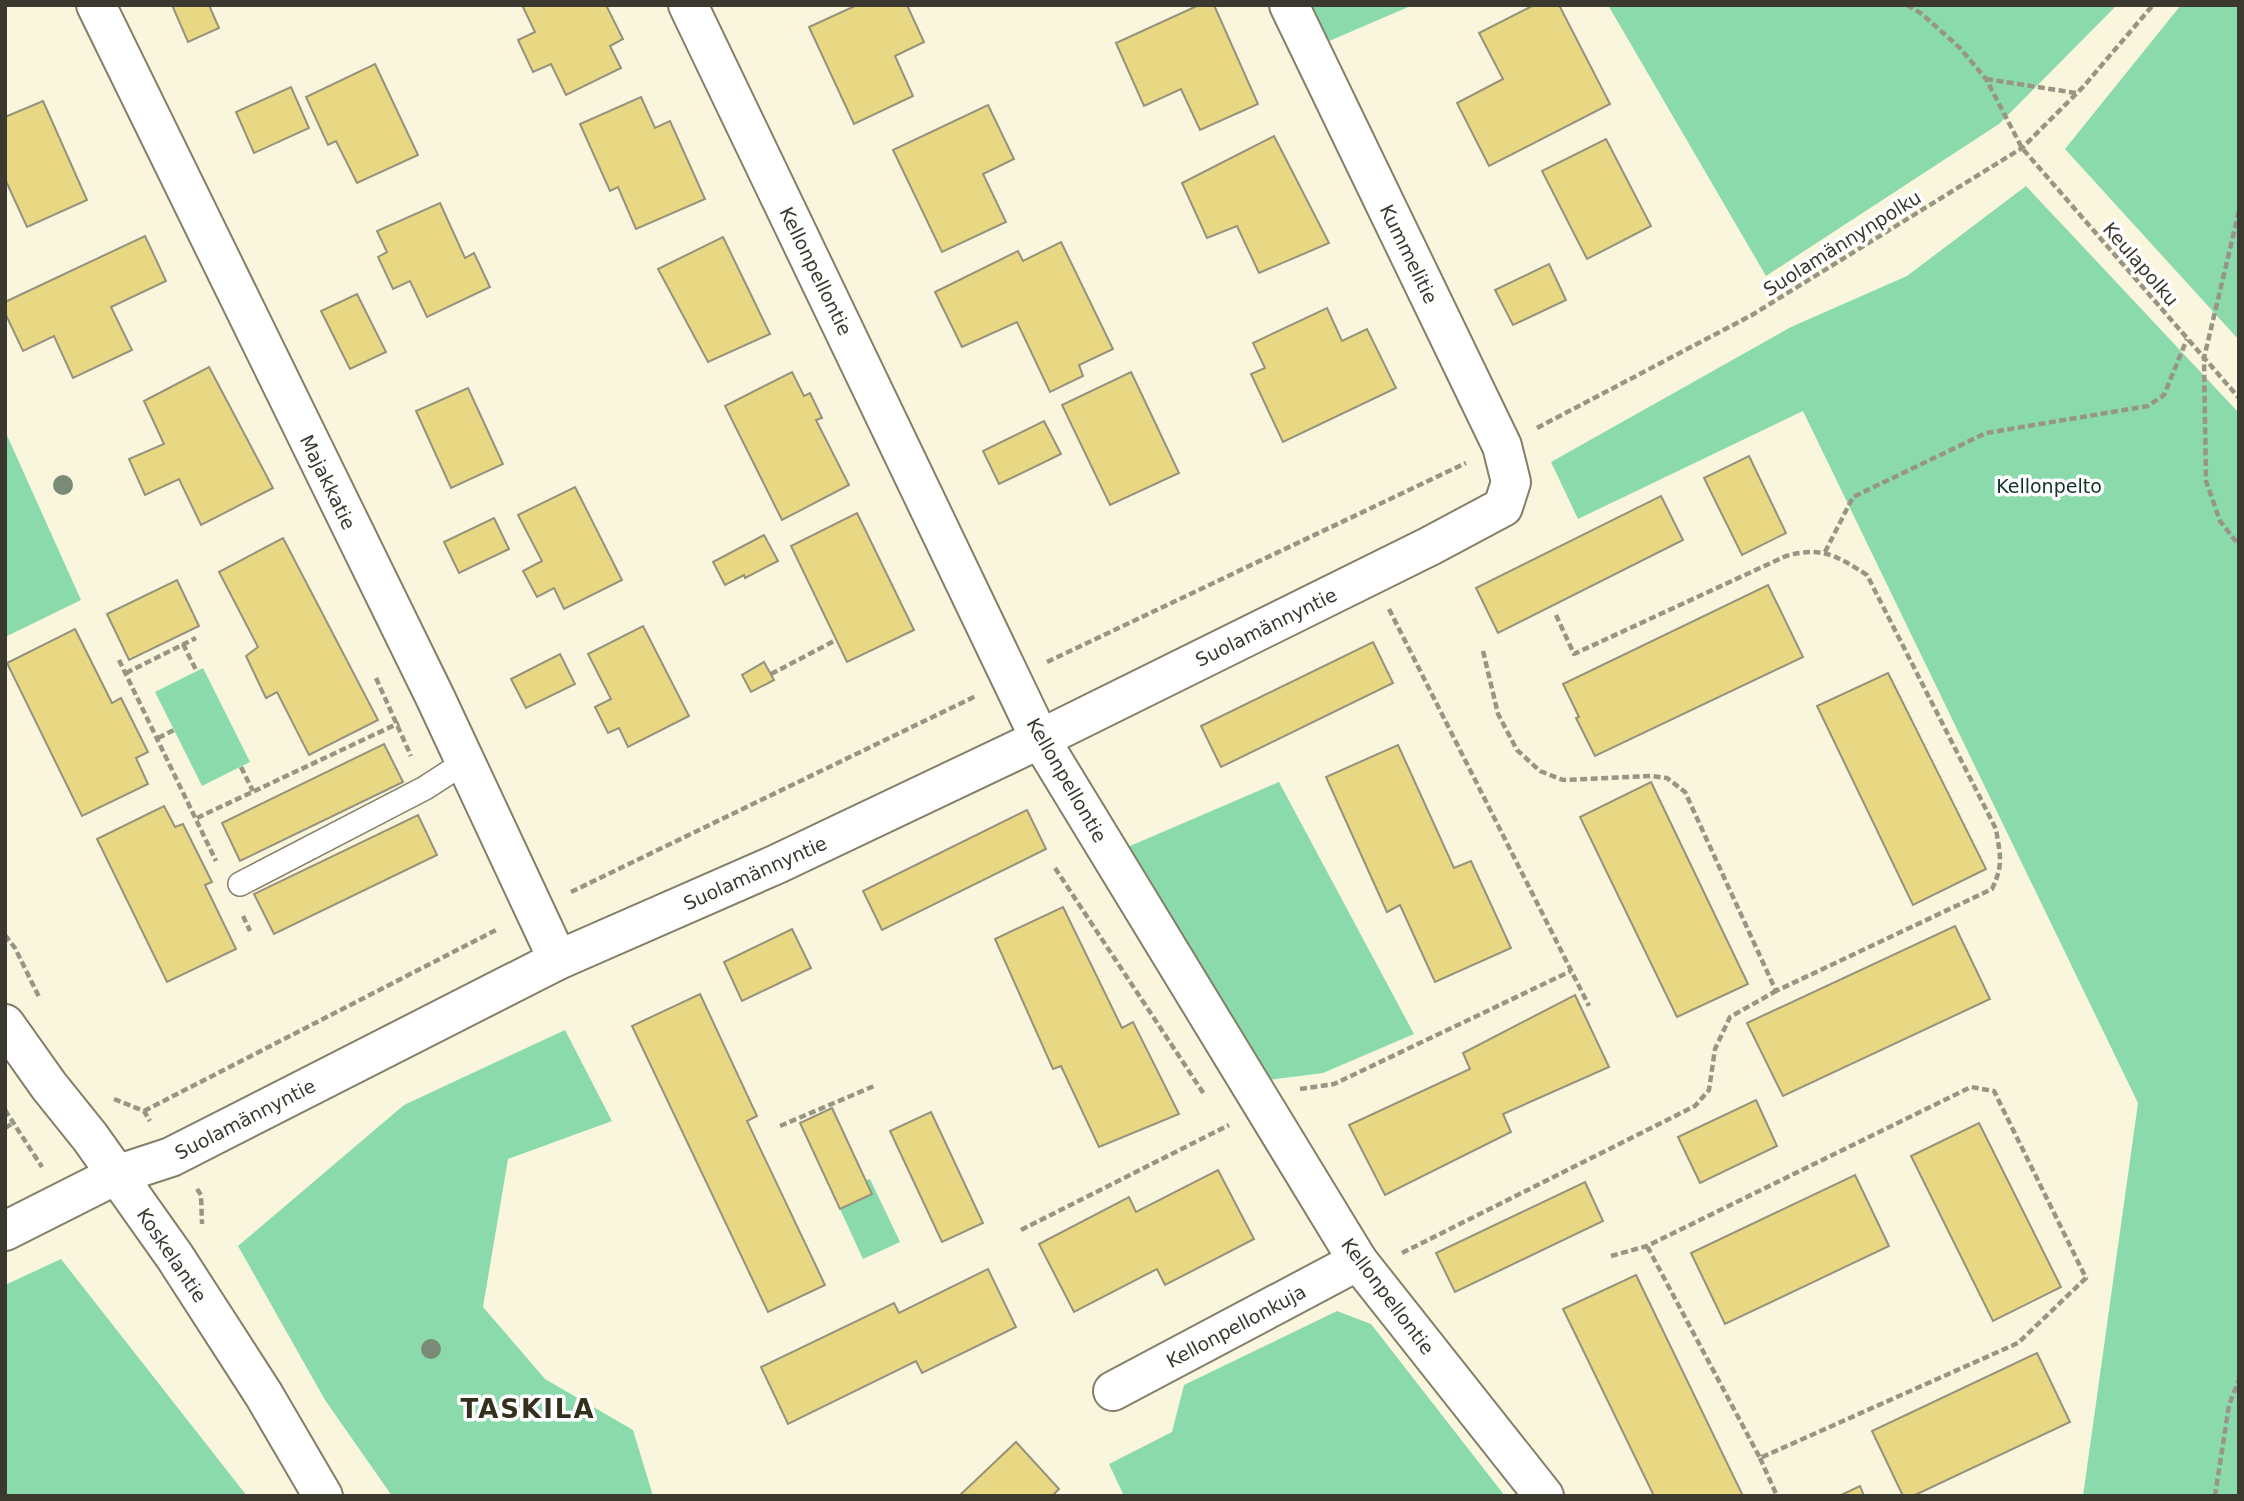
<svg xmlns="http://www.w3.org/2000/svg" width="2244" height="1501" viewBox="0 0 2244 1501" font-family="'DejaVu Sans',sans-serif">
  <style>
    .green { fill: #8adaac }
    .building { fill: #e8d884; stroke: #96927c; stroke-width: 2 }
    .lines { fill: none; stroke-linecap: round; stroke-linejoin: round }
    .lane-casing { stroke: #837f69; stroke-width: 26 }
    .street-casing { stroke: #837f69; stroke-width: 42 }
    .secondary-casing { stroke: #837f69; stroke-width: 42 }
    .path { stroke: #989585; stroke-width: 4.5; stroke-dasharray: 7 3.5; stroke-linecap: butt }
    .lane { stroke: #fff; stroke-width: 23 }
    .street { stroke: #fff; stroke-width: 38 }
    .secondary { stroke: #fff; stroke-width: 38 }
    .tree { fill: #798b76 }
    .labels { text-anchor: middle; stroke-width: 7; stroke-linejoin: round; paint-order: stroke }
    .street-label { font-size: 19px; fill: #3a382f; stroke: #fff }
    .park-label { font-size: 19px; fill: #0f3421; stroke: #fff }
    .district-label { font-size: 26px; font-weight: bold; letter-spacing: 2px; fill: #33301d; stroke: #fff }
  </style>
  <rect width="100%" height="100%" fill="#faf6de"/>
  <g class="green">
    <polygon points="1311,5 1413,5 1327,42"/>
    <polygon points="1608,5 2117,5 1999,124 1766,276"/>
    <polygon points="2181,5 2239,5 2239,340 2065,149"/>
    <polygon points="2026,186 2239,413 2239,1496 2083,1496 2138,1103 1803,411 1578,519 1551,462 1791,327 1907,276"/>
    <polygon points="5,431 81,600 5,637"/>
    <polygon points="203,668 250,762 202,786 155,692"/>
    <polygon points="1279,782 1414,1034 1323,1073 1268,1080 1123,849"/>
    <polygon points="565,1030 612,1121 508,1159 483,1307 545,1379 633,1430 653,1496 392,1496 325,1400 238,1246 404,1105"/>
    <polygon points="870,1179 900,1242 863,1259 840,1209 872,1194 866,1180"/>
    <polygon points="61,1259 247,1496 5,1496 5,1285"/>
    <polygon points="1337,1311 1371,1324 1505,1496 1124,1496 1109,1464 1172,1432 1184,1385"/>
  </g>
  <g class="building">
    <polygon points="172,5 209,5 219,28 188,42"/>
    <polygon points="522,5 606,5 623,39 610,46 621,68 566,95 551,64 533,72 518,40 535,32"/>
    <polygon points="857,5 907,5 924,42 895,56 913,96 854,124 809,27"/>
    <polygon points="1199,5 1214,5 1258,104 1200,130 1181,89 1144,106 1116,43"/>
    <polygon points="1534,5 1559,5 1610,104 1489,166 1457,103 1503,79 1479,33"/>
    <polygon points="375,64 418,155 357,183 336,141 328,145 306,97"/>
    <polygon points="291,87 309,128 254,153 236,112"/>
    <polygon points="641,97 655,128 670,121 705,199 636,229 618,187 610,191 580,124"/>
    <polygon points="43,101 87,200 27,227 5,179 5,117"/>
    <polygon points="988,105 1014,159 983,174 1006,222 942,252 893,150"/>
    <polygon points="1274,136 1329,243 1259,273 1237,226 1207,238 1182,183"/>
    <polygon points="1606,139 1651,226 1587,259 1542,171"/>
    <polygon points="440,203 465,258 474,253 490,287 427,317 410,281 393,289 378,257 387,252 377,231"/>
    <polygon points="145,236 166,281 111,307 132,350 73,378 54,336 23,351 5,313 5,302"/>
    <polygon points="723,237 770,334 708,362 658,269"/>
    <polygon points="1061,242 1113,349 1079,365 1083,376 1050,392 1017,322 962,347 935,292 1018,251 1023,261"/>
    <polygon points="1549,264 1566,300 1513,325 1495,290"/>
    <polygon points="357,294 386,352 350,369 321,311"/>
    <polygon points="1327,308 1342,341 1367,329 1396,388 1283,442 1251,374 1265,368 1253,343"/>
    <polygon points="209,367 273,488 201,525 179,479 145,495 129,459 164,444 144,401"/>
    <polygon points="792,372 804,396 810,393 822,418 816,420 849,485 782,520 725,406"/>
    <polygon points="1131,372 1179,473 1110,505 1062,405"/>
    <polygon points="468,388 503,464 451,488 416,411"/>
    <polygon points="1044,421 1061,454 999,484 983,451"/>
    <polygon points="1749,456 1786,533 1742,555 1704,478"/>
    <polygon points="575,487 622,580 564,609 554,588 537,597 523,571 542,561 518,515"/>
    <polygon points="1661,496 1683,540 1498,633 1476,588"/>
    <polygon points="857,513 914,630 847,662 791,546"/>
    <polygon points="494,518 509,549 459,573 444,542"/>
    <polygon points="764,535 778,561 745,578 744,575 725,585 713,562"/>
    <polygon points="283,538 378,720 309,755 277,692 266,698 246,656 258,647 219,572"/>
    <polygon points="177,580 199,626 129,660 107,614"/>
    <polygon points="1768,585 1803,657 1595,756 1576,718 1579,717 1563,684"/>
    <polygon points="643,626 689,716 628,747 619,728 608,733 595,707 611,699 588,654"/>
    <polygon points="75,629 112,703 121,698 148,752 136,758 148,784 82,816 7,663"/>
    <polygon points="1373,642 1393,683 1221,767 1201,726"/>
    <polygon points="560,654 575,684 526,708 511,679"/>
    <polygon points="764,662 774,680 751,692 742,675"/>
    <polygon points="1888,673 1986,869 1913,905 1817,706"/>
    <polygon points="384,744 403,782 240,861 222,823"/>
    <polygon points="1398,745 1454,868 1471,861 1511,948 1435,982 1400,905 1387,912 1326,777"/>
    <polygon points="1651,782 1748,984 1677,1017 1580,817"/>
    <polygon points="164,806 175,827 183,824 212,882 205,885 236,949 167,982 97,839"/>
    <polygon points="1027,810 1046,849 882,930 863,891"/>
    <polygon points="418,815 437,855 274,934 254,894"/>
    <polygon points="1063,907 1122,1028 1133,1022 1179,1114 1099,1147 1061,1066 1053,1069 995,939"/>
    <polygon points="1955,926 1990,999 1783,1096 1747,1023"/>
    <polygon points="792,929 811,968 742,1001 724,962"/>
    <polygon points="700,994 757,1116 747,1121 825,1285 768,1312 632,1026"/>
    <polygon points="1575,995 1609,1067 1503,1114 1511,1132 1385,1195 1349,1125 1470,1069 1463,1053"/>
    <polygon points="1756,1100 1777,1146 1700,1183 1678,1137"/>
    <polygon points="832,1108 872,1194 840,1209 800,1123"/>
    <polygon points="931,1112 983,1223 942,1242 890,1131"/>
    <polygon points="1979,1123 2061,1287 1993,1321 1911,1156"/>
    <polygon points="1218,1170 1254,1239 1165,1285 1157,1269 1074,1312 1039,1244 1129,1197 1136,1212"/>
    <polygon points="1855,1175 1889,1246 1725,1324 1691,1253"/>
    <polygon points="1585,1182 1603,1221 1455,1292 1436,1253"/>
    <polygon points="988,1269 1016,1327 922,1373 916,1361 788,1424 761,1367 894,1303 899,1313"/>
    <polygon points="1636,1275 1743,1496 1654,1496 1563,1309"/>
    <polygon points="2037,1353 2070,1422 1913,1496 1903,1496 1872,1431"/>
    <polygon points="1016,1442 1059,1489 1052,1496 959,1496"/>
    <polygon points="1860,1486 1864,1496 1839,1496"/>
  </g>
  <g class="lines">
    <defs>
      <polyline id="lane" points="240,884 425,788 465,762"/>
      <g id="street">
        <polyline points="96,5 435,697 558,960"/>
        <polyline points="688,5 1040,739 1358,1261 1544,1496"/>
        <polyline points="5,1231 116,1175 171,1157 558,960 777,864 1040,739 1430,546 1503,507 1511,482 1502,446 1289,5"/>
        <polyline points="1113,1391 1358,1261"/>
      </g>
      <polyline id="secondary" points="5,1024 49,1086 90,1137 175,1257 264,1395 323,1496"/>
    </defs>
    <use href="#lane" class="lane-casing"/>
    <use href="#street" class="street-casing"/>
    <use href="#secondary" class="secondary-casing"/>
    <g class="path">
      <polyline points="1907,5 1922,14 1960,48 1986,79 2022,148 2239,398"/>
      <polyline points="1986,79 2076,93"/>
      <polyline points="2239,211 2204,358 2206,481 2220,521 2239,545"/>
      <polyline points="1537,428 1752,315 2022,148 2083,87 2153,5"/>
      <polyline points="1825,552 1853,497 1986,433 2148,406 2164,395 2187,339"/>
      <polyline points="1389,609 1589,1006"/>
      <polyline points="183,644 197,672"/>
      <path d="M1483 651 1498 714 1517 750 1540 771 1563 780 1651 776 1667 778 1685 792 1776 991 1992 889C2004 864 2000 855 1996 829L1867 575C1837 556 1822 546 1786 556L1574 654 1556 615"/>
      <polyline points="119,660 216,861"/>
      <polyline points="1047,662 1466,463"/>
      <polyline points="126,673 196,638"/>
      <polyline points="771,674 836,640"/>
      <polyline points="376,678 411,756"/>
      <polyline points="158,738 174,730"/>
      <polyline points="241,767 253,791"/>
      <polyline points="197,818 399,723"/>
      <polyline points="1055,868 1204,1094"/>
      <polyline points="571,892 976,696"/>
      <polyline points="243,916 250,931"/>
      <polyline points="5,935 15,948 40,999"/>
      <polyline points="1300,1089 1334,1084 1571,971"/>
      <polyline points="114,1099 144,1111 150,1121"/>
      <polyline points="5,1110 42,1167"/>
      <polyline points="144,1111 498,929"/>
      <polyline points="780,1126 874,1086"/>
      <polyline points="5,1128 13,1123"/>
      <polyline points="197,1189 201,1195 202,1224"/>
      <polyline points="1021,1230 1229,1125"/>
      <polyline points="1402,1253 1695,1106 1709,1090 1715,1049 1730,1017 1776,991"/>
      <polyline points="1611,1256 1647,1246 1971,1087 1994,1091 2086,1278 2018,1343 1760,1458 1647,1246"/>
      <polyline points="1760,1458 1777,1496"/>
      <polyline points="2215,1496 2229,1405 2239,1380"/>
    </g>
    <use href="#lane" class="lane"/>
    <use href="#street" class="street"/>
    <use href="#secondary" class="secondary"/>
  </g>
  <g class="tree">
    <circle cx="63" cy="485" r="10"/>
    <circle cx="431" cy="1349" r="10"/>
  </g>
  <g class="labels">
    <g class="street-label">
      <text transform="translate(1842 243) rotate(-32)" y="7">Suolamännynpolku</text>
      <text transform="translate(1409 254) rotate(64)" y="7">Kummelitie</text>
      <text transform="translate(2141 264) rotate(49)" y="7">Keulapolku</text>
      <text transform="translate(816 271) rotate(64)" y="7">Kellonpellontie</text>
      <text transform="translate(328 482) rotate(64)" y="7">Majakkatie</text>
      <text transform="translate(1266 627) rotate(-26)" y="7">Suolamännyntie</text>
      <text transform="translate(1067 780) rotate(60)" y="7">Kellonpellontie</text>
      <text transform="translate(755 873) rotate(-24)" y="7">Suolamännyntie</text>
      <text transform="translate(245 1119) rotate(-27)" y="7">Suolamännyntie</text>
      <text transform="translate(172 1255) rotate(56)" y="7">Koskelantie</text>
      <text transform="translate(1388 1296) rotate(53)" y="7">Kellonpellontie</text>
      <text transform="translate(1236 1326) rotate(-28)" y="7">Kellonpellonkuja</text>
    </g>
    <g class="park-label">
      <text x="2049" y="493">Kellonpelto</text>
    </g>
    <g class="district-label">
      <text x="528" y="1418">TASKILA</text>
    </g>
  </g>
  <rect width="2244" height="1501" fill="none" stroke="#3a382f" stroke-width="14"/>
</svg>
